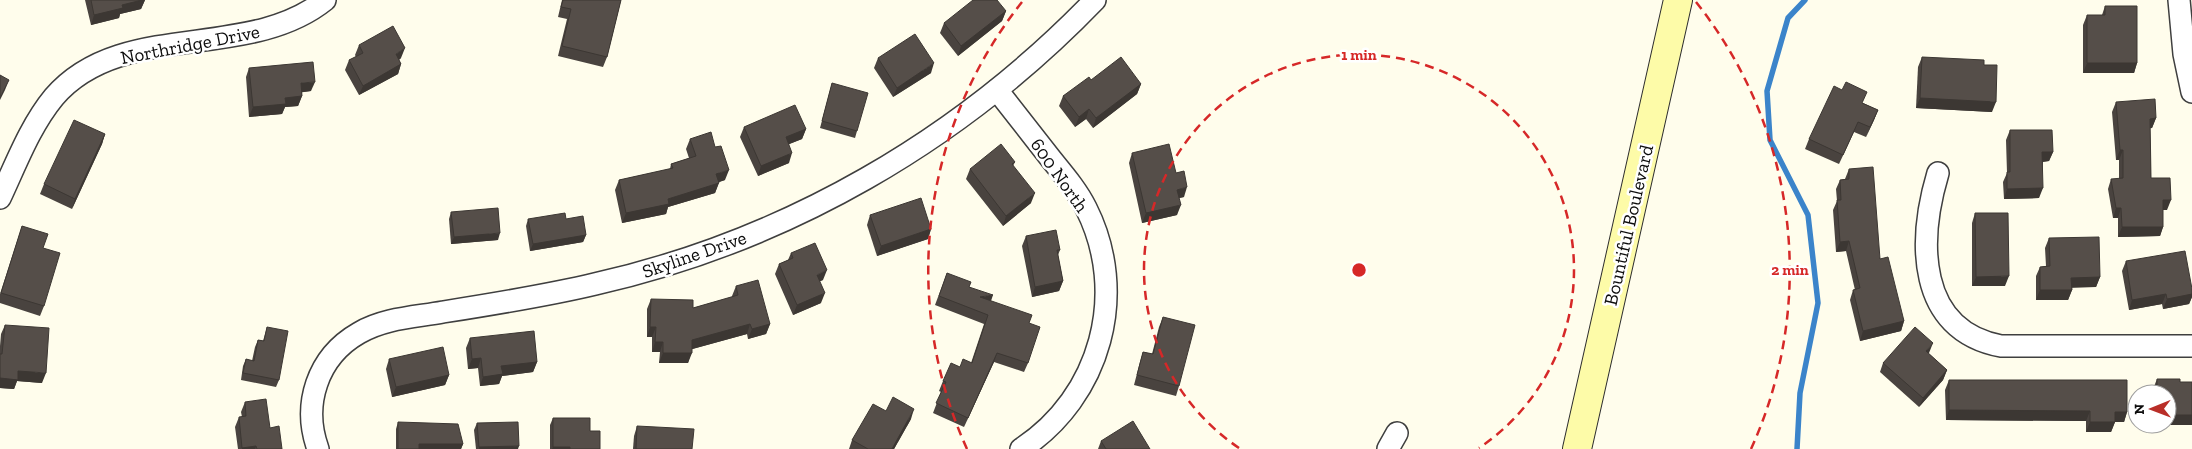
<svg xmlns="http://www.w3.org/2000/svg" width="2192" height="449" viewBox="0 0 2192 449" font-family="'Zilla Slab',serif">
  <style>
    .lines { fill: none; stroke-linecap: round; stroke-linejoin: round }
    .stream { stroke: #3b84ca; stroke-width: 5.5 }
    .street-casing { stroke: #3f3f3f; stroke-width: 24 }
    .secondary-casing { stroke: #2e2e2e; stroke-width: 30 }
    .street { stroke: #fff; stroke-width: 21 }
    .secondary { stroke: #fdfba8; stroke-width: 28 }
    .wall { fill: #49433f }
    .shaded-wall { fill: #3c3733 }
    .building { fill: #554e49; stroke: #3c3733 }
    .ring { fill: none; stroke: #d62828; stroke-width: 2.5; stroke-dasharray: 9 6 }
    .labels { text-anchor: middle; stroke-width: 5; stroke-linejoin: round; paint-order: stroke }
    .street-label { font-size: 19px; fill: #0c0c0c; stroke: #fff }
    .centre { fill: #d62828; stroke: #fff; stroke-width: 2.5 }
    .ring-label { font-size: 15px; text-anchor: middle; font-weight: bold; fill: #d62828; stroke: #fff; stroke-width: 5; stroke-linejoin: round; paint-order: stroke }
  </style>
  <rect width="100%" height="100%" fill="#fffdec"/>
  <g class="lines">
    <polyline class="stream" points="1797,449 1800,393 1818,303 1808,215 1770,140 1767,91 1788,18 1805,0"/>
    <defs>
      <g id="street">
        <polyline points="2179,0 2184,54 2192,92"/>
        <path d="M997 90C1015 113 1033 136 1051 159 1064 175 1077 190 1086 208 1129 293 1101 397 1021 449"/>
        <path d="M1938 173C1918 240 1916 330 2001 346H2192"/>
        <path d="M0 198C16 164 30 126 54 97 121 19 248 62 325 0"/>
        <path d="M318 449C302 405 317 357 359 333 384 318 416 317 443 312 494 304 545 296 595 284 786 241 959 141 1095 0"/>
        <polyline points="1388,449 1397,433"/>
      </g>
      <polyline id="secondary" points="1577,449 1678,0"/>
    </defs>
    <use href="#street" class="street-casing"/>
    <use href="#secondary" class="secondary-casing"/>
    <use href="#street" class="street"/>
    <use href="#secondary" class="secondary"/>
  </g>
  <g class="wall">
    <polygon points="85,0 145,0 141,9 120,14 119,18 91,25"/>
    <polygon points="562,0 621,0 607,57 603,67 558,56 567,19 558,17"/>
    <polygon points="2105,6 2137,63 2134,73 2083,73 2083,25 2087,15 2102,15"/>
    <polygon points="1006,11 1002,21 958,56 940,33 944,23"/>
    <polygon points="359,45 401,58 399,60 401,64 398,74 359,95 345,70 349,60 356,57 355,55"/>
    <polygon points="1922,57 1984,65 1992,112 1916,108 1918,67"/>
    <polygon points="878,58 931,73 893,97 874,68"/>
    <polygon points="249,68 311,91 302,92 302,96 298,106 285,107 282,114 249,117 246,77"/>
    <polygon points="1091,80 1141,84 1137,94 1093,128 1086,119 1075,127 1059,106 1063,96"/>
    <polygon points="832,83 857,131 855,138 820,128"/>
    <polygon points="2116,102 2156,118 2152,128 2150,128 2151,178 2167,210 2163,210 2163,227 2160,236 2118,237 2118,218 2113,218 2108,189 2111,179 2119,179 2119,160 2116,160 2112,112"/>
    <polygon points="1863,103 1878,110 1874,120 1866,137 1854,132 1839,164 1805,149 1809,139"/>
    <polygon points="744,127 806,129 802,139 789,144 789,163 758,176 740,137"/>
    <polygon points="2010,130 2053,152 2049,161 2043,162 2039,198 2004,199 2003,182 2007,173 2006,140"/>
    <polygon points="105,134 102,144 72,209 40,194 44,184"/>
    <polygon points="690,139 725,180 719,182 715,193 668,207 666,214 622,223 615,190 619,180 670,169 671,164 689,158 686,149"/>
    <polygon points="1132,153 1176,173 1184,197 1179,198 1177,215 1142,223 1129,163"/>
    <polygon points="1015,162 1013,166 1031,203 1003,226 966,179 970,169"/>
    <polygon points="1849,169 1880,259 1904,321 1901,331 1860,341 1850,300 1853,290 1855,290 1846,251 1836,252 1833,210 1837,201 1836,189 1840,180 1845,179"/>
    <polygon points="451,212 498,240 451,244 449,219"/>
    <polygon points="1975,213 2005,286 1972,286 1972,223"/>
    <polygon points="870,215 931,229 928,239 877,256 867,225"/>
    <polygon points="528,219 566,219 586,235 583,242 530,251 526,226"/>
    <polygon points="22,226 43,248 44,306 40,316 0,303 0,294"/>
    <polygon points="1026,236 1060,250 1058,255 1063,281 1059,291 1032,297 1022,246"/>
    <polygon points="2049,238 2100,277 2096,287 2072,287 2072,290 2068,300 2036,300 2036,276 2040,267 2046,266 2045,248"/>
    <polygon points="791,253 823,280 820,281 821,303 793,315 775,274 779,264 788,260"/>
    <polygon points="2126,261 2192,289 2192,297 2189,304 2163,309 2162,304 2129,310 2122,271"/>
    <polygon points="947,273 991,301 1029,323 1028,363 1024,372 994,362 964,427 933,413 941,392 939,391 943,381 960,367 971,363 984,324 935,305"/>
    <polygon points="736,286 770,324 766,334 748,339 747,334 692,349 688,363 659,363 660,352 652,352 652,337 647,337 647,309 651,299 693,308 732,297 732,296"/>
    <polygon points="1163,317 1179,386 1176,396 1134,385 1140,362 1143,352 1152,354 1159,327"/>
    <polygon points="5,325 42,383 17,381 14,389 0,388 0,346 1,334"/>
    <polygon points="267,327 279,380 276,387 241,380 243,366 246,359 252,361 255,347 258,340 263,341"/>
    <polygon points="470,338 537,362 533,372 502,376 499,384 480,386 478,368 468,369 466,348"/>
    <polygon points="1929,354 1947,370 1943,380 1919,407 1880,372 1883,363"/>
    <polygon points="389,359 449,375 445,385 392,397 386,369"/>
    <polygon points="2157,379 2180,382 2192,382 2192,425 2153,425 2153,424 2167,424 2167,394 2153,394 2153,389"/>
    <polygon points="1949,380 2127,412 2124,422 2115,422 2111,432 2086,432 2086,421 1946,420 1945,390"/>
    <polygon points="245,402 270,428 282,449 238,449 235,427 239,417 242,417 241,412"/>
    <polygon points="553,418 590,431 600,449 550,449 550,425"/>
    <polygon points="911,419 894,449 849,449 852,440"/>
    <polygon points="398,422 463,444 461,449 396,449 396,429"/>
    <polygon points="477,423 518,449 476,449 474,430"/>
    <polygon points="637,426 692,449 633,449 634,436"/>
    <polygon points="1101,441 1150,449 1098,449"/>
  </g>
  <g class="shaded-wall">
    <polygon points="142,0 145,0 141,9 120,14 119,18 91,25 94,15 122,5"/>
    <polygon points="1006,11 1002,21 958,56 961,46"/>
    <polygon points="405,48 401,58 392,64 396,54"/>
    <polygon points="934,63 931,73 893,97 897,88"/>
    <polygon points="2087,63 2137,63 2134,73 2083,73"/>
    <polygon points="401,64 398,74 359,95 363,86"/>
    <polygon points="9,80 5,90 0,100 0,97"/>
    <polygon points="315,82 311,91 297,93 301,83"/>
    <polygon points="1141,84 1137,94 1093,128 1096,118"/>
    <polygon points="302,96 298,106 285,107 282,114 249,117 253,107 285,98"/>
    <polygon points="1920,98 1996,102 1992,112 1916,108"/>
    <polygon points="1089,109 1086,119 1075,127 1079,117"/>
    <polygon points="1878,110 1874,120 1866,137 1870,127"/>
    <polygon points="2156,118 2152,128 2146,129 2150,119"/>
    <polygon points="806,129 802,139 782,147 786,137"/>
    <polygon points="105,134 102,144 72,209 75,199"/>
    <polygon points="2120,150 2123,150 2119,160 2116,160"/>
    <polygon points="2042,152 2053,152 2049,161 2039,162"/>
    <polygon points="792,153 789,163 758,176 761,166"/>
    <polygon points="729,170 725,180 713,184 716,174"/>
    <polygon points="719,183 715,193 668,207 666,214 622,223 626,213 668,199"/>
    <polygon points="1187,187 1184,197 1174,199 1177,190"/>
    <polygon points="2043,188 2039,198 2004,199 2007,189"/>
    <polygon points="1035,193 1031,203 1003,226 1006,216"/>
    <polygon points="2163,200 2171,200 2167,210 2159,210"/>
    <polygon points="1181,205 1177,215 1142,223 1146,213"/>
    <polygon points="2116,208 2121,208 2118,218 2113,218"/>
    <polygon points="2122,227 2163,227 2160,236 2118,237"/>
    <polygon points="931,229 928,239 877,256 881,246"/>
    <polygon points="500,233 498,240 451,244 454,237"/>
    <polygon points="586,235 583,242 530,251 533,244"/>
    <polygon points="1849,241 1846,251 1836,252 1840,242"/>
    <polygon points="827,270 823,280 813,284 817,275"/>
    <polygon points="2009,276 2005,286 1972,286 1976,277"/>
    <polygon points="2100,277 2096,287 2068,288 2071,278"/>
    <polygon points="1063,281 1059,291 1032,297 1035,287"/>
    <polygon points="2040,290 2072,290 2068,300 2036,300"/>
    <polygon points="825,293 821,303 793,315 797,305"/>
    <polygon points="2166,294 2162,304 2129,310 2132,300"/>
    <polygon points="2192,294 2192,297 2189,304 2163,309 2167,299"/>
    <polygon points="993,295 990,304 980,297"/>
    <polygon points="1904,321 1901,331 1860,341 1863,331"/>
    <polygon points="750,324 747,334 689,350 692,340"/>
    <polygon points="770,324 766,334 748,339 752,329"/>
    <polygon points="650,327 656,327 652,337 647,337"/>
    <polygon points="655,342 663,342 660,352 652,352"/>
    <polygon points="1933,343 1929,353 1922,361 1926,351"/>
    <polygon points="663,353 692,353 688,363 659,363"/>
    <polygon points="997,353 994,362 964,427 968,418"/>
    <polygon points="481,358 478,368 468,369 472,359"/>
    <polygon points="537,362 533,372 502,376 499,384 480,386 483,377 501,366"/>
    <polygon points="1947,370 1943,380 1919,407 1923,398"/>
    <polygon points="18,371 46,373 42,383 17,381 14,389 0,388 0,378"/>
    <polygon points="449,375 445,385 392,397 396,387"/>
    <polygon points="914,409 911,419 894,449 892,449"/>
    <polygon points="1949,410 2090,411 2086,421 1946,420"/>
    <polygon points="2115,412 2127,412 2124,422 2111,422"/>
    <polygon points="2167,415 2192,415 2192,425 2153,425 2154,424 2167,424"/>
    <polygon points="2090,422 2115,422 2111,432 2086,432"/>
    <polygon points="419,444 463,444 461,449 417,449"/>
    <polygon points="256,446 255,449 242,449 242,448"/>
    <polygon points="519,446 518,449 479,449 479,447"/>
    <polygon points="553,447 570,447 570,449 552,449"/>
  </g>
  <g class="building">
    <polygon points="91,0 142,0 122,5 123,8 94,15"/>
    <polygon points="563,0 621,0 607,57 562,46 571,9 561,7"/>
    <polygon points="973,0 997,0 1006,11 961,46 944,23"/>
    <polygon points="2105,6 2137,6 2137,63 2087,63 2087,15 2105,15"/>
    <polygon points="393,26 405,48 396,54 401,64 363,86 349,60 363,53 359,45"/>
    <polygon points="915,34 934,63 897,88 878,58"/>
    <polygon points="1121,57 1141,84 1096,118 1089,109 1079,117 1063,96 1089,77 1091,80"/>
    <polygon points="1922,57 1984,60 1984,65 1997,65 1996,102 1920,98"/>
    <polygon points="313,62 315,82 301,83 302,96 285,98 286,104 253,107 249,68"/>
    <polygon points="0,75 9,80 0,97"/>
    <polygon points="1846,82 1867,92 1862,103 1878,110 1870,127 1858,122 1843,155 1809,139 1834,86 1842,90"/>
    <polygon points="832,83 868,93 857,131 822,121"/>
    <polygon points="2155,99 2156,118 2150,119 2151,178 2170,178 2171,200 2163,200 2163,227 2122,227 2121,208 2116,208 2111,179 2123,178 2123,150 2120,150 2116,102"/>
    <polygon points="795,105 806,129 786,137 792,153 761,166 744,127"/>
    <polygon points="74,120 105,134 75,199 44,184"/>
    <polygon points="2010,130 2052,130 2053,152 2042,152 2043,188 2007,189 2007,172 2010,172"/>
    <polygon points="711,132 715,147 721,146 729,170 716,174 719,183 668,199 669,204 626,213 619,180 673,168 671,164 696,156 690,139"/>
    <polygon points="1001,144 1015,162 1012,164 1035,193 1006,216 970,169"/>
    <polygon points="1169,144 1176,173 1184,171 1187,187 1177,190 1181,205 1146,213 1132,153"/>
    <polygon points="1873,167 1880,259 1888,257 1904,321 1863,331 1853,290 1860,288 1849,241 1840,242 1837,200 1841,200 1840,180 1849,179 1849,169"/>
    <polygon points="921,198 931,229 881,246 870,215"/>
    <polygon points="498,208 500,233 454,237 451,212"/>
    <polygon points="565,213 566,219 583,216 586,235 533,244 528,219"/>
    <polygon points="1975,213 2008,213 2009,276 1976,277"/>
    <polygon points="22,226 48,234 43,248 60,253 44,306 1,293"/>
    <polygon points="1056,230 1060,250 1057,250 1063,281 1035,287 1026,236"/>
    <polygon points="2099,237 2100,277 2071,278 2072,290 2040,290 2040,267 2050,266 2049,238"/>
    <polygon points="815,243 827,270 817,275 825,293 797,305 779,264 793,258 791,253"/>
    <polygon points="2185,251 2192,289 2192,294 2167,299 2166,294 2132,300 2126,261"/>
    <polygon points="947,273 971,282 969,287 993,295 980,297 1032,315 1029,323 1040,327 1028,363 997,353 968,418 936,403 946,382 943,381 951,363 960,367 963,359 972,363 988,315 939,296"/>
    <polygon points="758,280 770,324 752,329 750,324 692,340 692,353 663,353 663,342 655,342 656,327 650,327 651,299 693,300 693,308 738,295 736,286"/>
    <polygon points="1163,317 1195,325 1179,386 1137,375 1143,352 1153,354"/>
    <polygon points="5,325 49,328 46,373 18,371 18,380 0,378 0,354 2,354"/>
    <polygon points="267,327 288,331 279,380 243,373 246,359 254,361 258,340 264,341"/>
    <polygon points="1915,327 1933,343 1926,351 1947,370 1923,398 1883,363"/>
    <polygon points="534,331 537,362 501,366 503,374 483,377 481,358 472,359 470,338"/>
    <polygon points="443,347 449,375 396,387 389,359"/>
    <polygon points="2157,379 2180,379 2180,382 2192,382 2192,415 2167,415 2167,394 2157,394"/>
    <polygon points="1949,380 2127,380 2127,412 2115,412 2115,422 2090,422 2090,411 1949,410"/>
    <polygon points="893,397 914,409 892,449 868,449 852,440 873,404 886,411"/>
    <polygon points="266,399 270,428 279,426 282,449 257,449 256,446 242,448 239,417 246,416 245,402"/>
    <polygon points="553,418 590,418 590,431 600,431 600,449 570,449 570,447 553,447"/>
    <polygon points="1133,421 1150,449 1106,449 1101,441"/>
    <polygon points="398,422 458,424 463,444 419,444 419,449 398,449"/>
    <polygon points="518,422 519,446 479,447 477,423"/>
    <polygon points="637,426 694,429 692,449 636,449"/>
  </g>
  <g class="ring">
    <path d="M1239 448A215 215 0 1 1 1479 448"/>
    <path d="M967 449A431 431 0 0 1 1022 2M1696 2A431 431 0 0 1 1751 449"/>
  </g>
  <g class="labels">
    <g class="street-label">
      <text transform="translate(190 44) rotate(-11)" y="7">Northridge Drive</text>
      <text transform="translate(1060 175) rotate(55)" y="7">600 North</text>
      <text transform="translate(1628 225) rotate(-77)" y="7">Bountiful Boulevard</text>
      <text transform="translate(694 254) rotate(-19)" y="7">Skyline Drive</text>
    </g>
  </g>
  <circle cx="1359" cy="270" r="8" class="centre"/>
  <g class="ring-label">
    <text x="1359" y="60">1 min</text>
    <text x="1790" y="275">2 min</text>
  </g>
  <g transform="translate(2152 409) rotate(269)"><circle r="24" fill="#ffffff" stroke="#9e9e9e"/>
  <path d="M0-4L9 19L0 12L-9 19Z" fill="#b92e28"/>
  <text y="-8" font-size="14" font-weight="bold" text-anchor="middle" fill="#0c0c0c">N</text>
  </g>
</svg>
